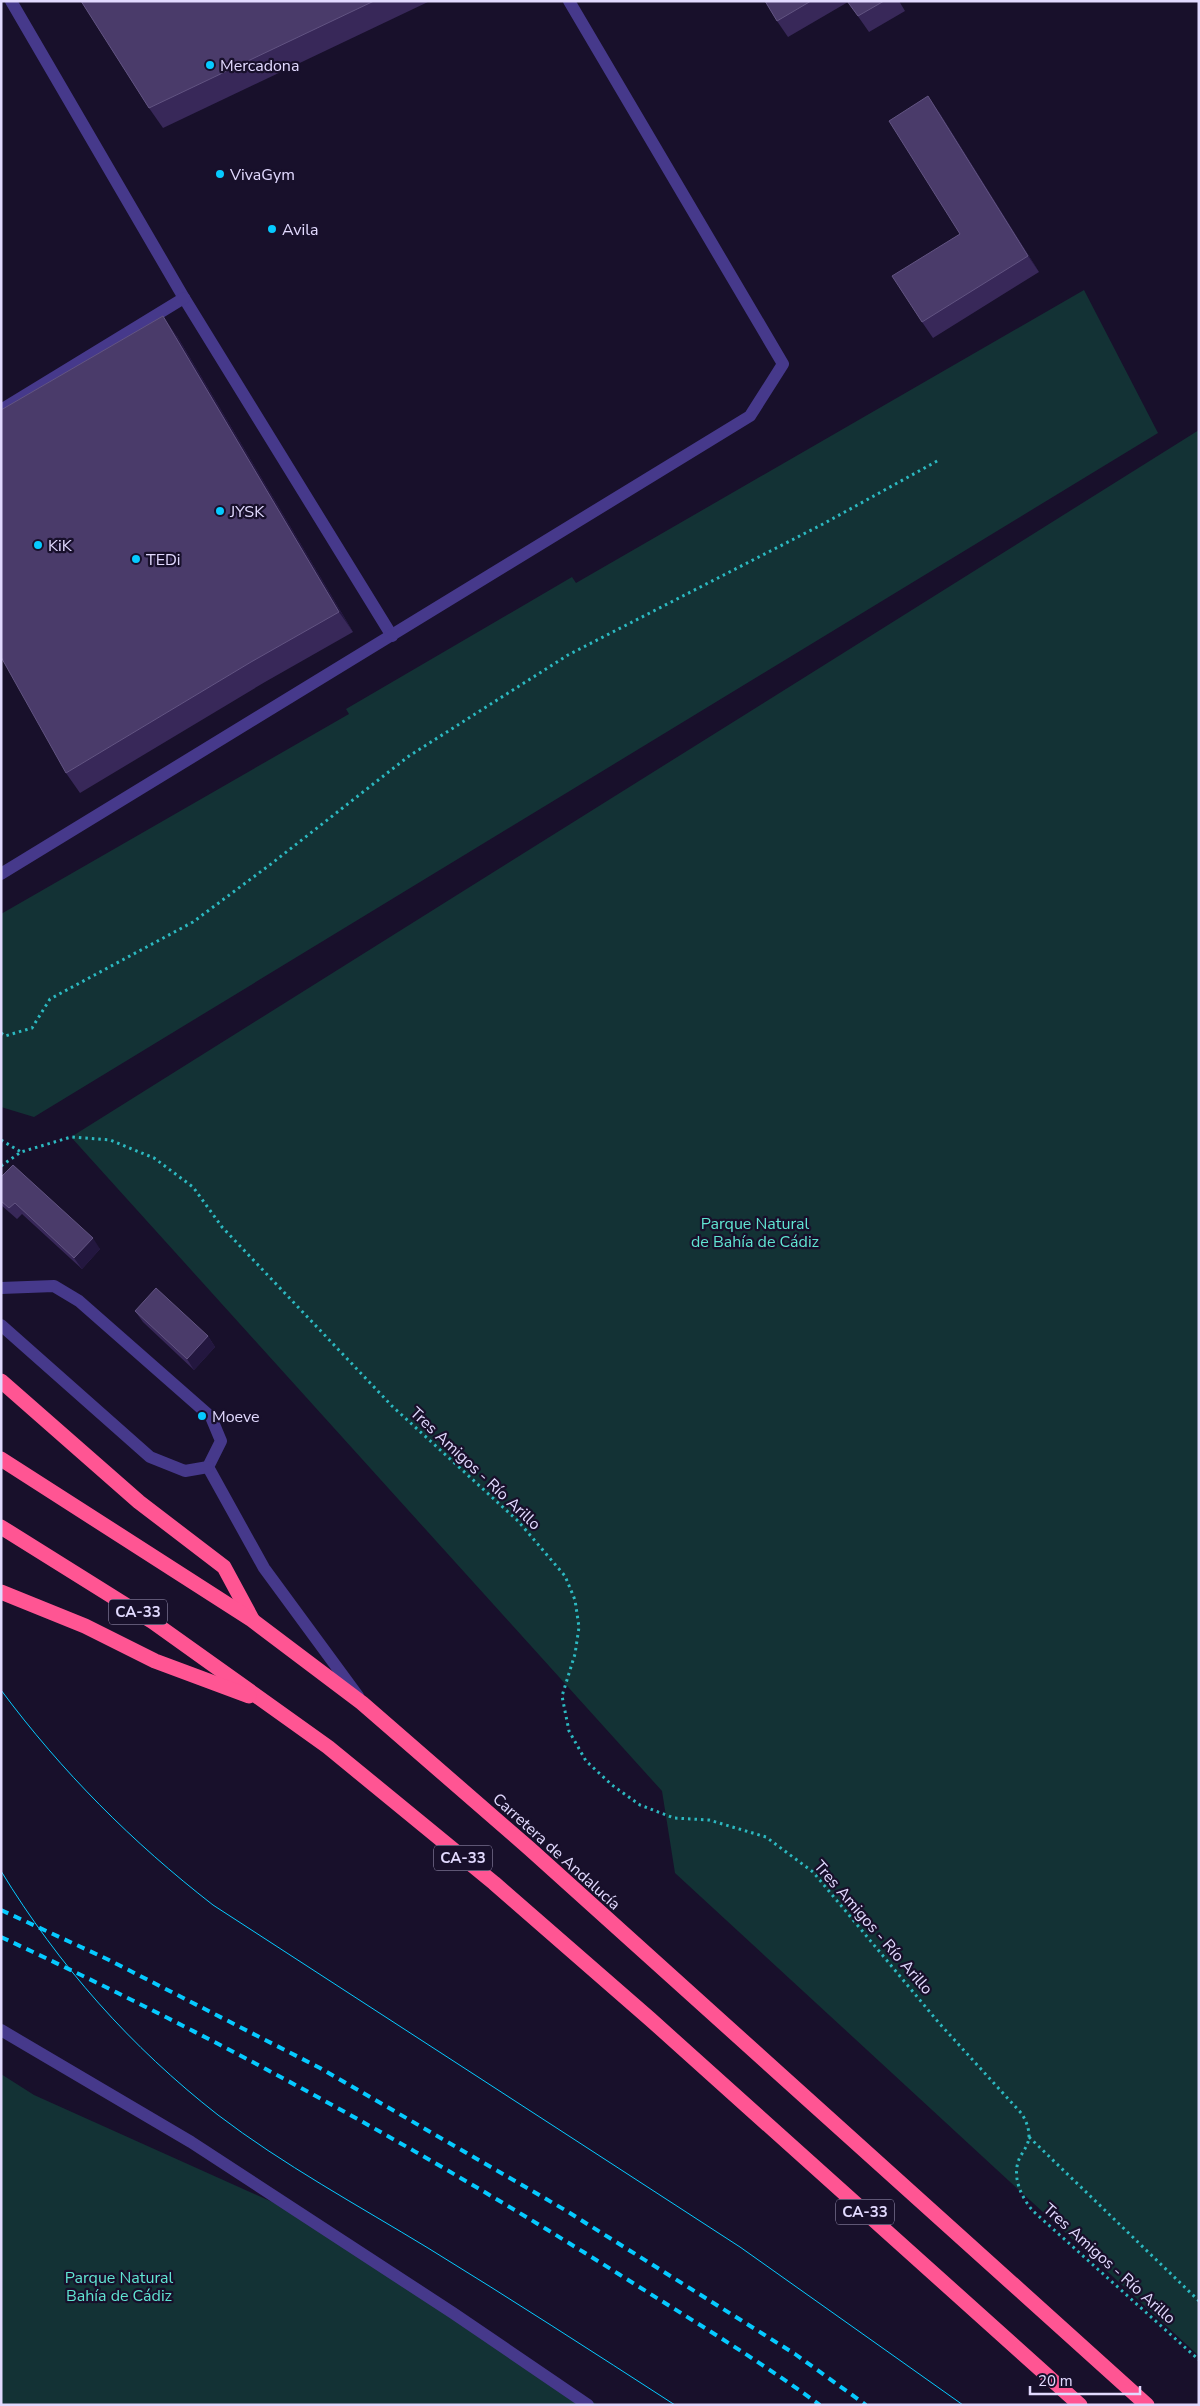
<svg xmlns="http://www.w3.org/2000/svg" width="1200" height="2406" viewBox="0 0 1200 2406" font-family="'Nunito Sans',sans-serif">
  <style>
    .green { fill: #133235 }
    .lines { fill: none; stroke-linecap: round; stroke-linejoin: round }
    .path { stroke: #2cb9c1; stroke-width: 3; stroke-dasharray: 2.5 4; stroke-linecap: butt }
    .lane { stroke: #46398b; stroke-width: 12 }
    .highway { stroke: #ff5593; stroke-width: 15 }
    .tram { stroke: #06caff; stroke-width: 1 }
    .rail { stroke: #06caff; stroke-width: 4; stroke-dasharray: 8 6; stroke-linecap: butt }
    .wall { fill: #382859 }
    .shaded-wall { fill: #23173f }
    .building { fill: #4a3b6a; stroke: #625482 }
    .poi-dot { fill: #06caff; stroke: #18102b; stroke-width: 2 }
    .labels { text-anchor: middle; stroke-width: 4.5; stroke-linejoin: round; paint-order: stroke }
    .shield { fill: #18102b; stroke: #a59dbf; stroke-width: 1 }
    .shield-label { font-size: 15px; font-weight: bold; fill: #e2daff }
    .poi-label { font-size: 16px; fill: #e2daff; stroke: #18102b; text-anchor: start }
    .park-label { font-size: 16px; fill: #60e5d2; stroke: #18102b }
    .street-label { font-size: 16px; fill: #e2daff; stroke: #18102b }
  </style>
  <rect width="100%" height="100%" fill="#18102b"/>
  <g class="green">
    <polygon points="1084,290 1158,433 34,1117 1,1107 1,914 349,714 346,709 572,577 576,583"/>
    <polygon points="1199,430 1199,2356 675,1873 662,1791 71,1137"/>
    <polygon points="1,2074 34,2095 279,2205 598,2405 1,2405"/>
  </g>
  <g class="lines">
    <g class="path">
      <polyline points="1,1033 5,1036 32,1028 50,999 193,922 271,864 409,756 568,655 823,524 939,460"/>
      <polyline points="1,1140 21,1152"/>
      <path d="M1 1166 21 1152 71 1137 110 1140 154 1158 193 1187 222 1227 392 1406 518 1521 565 1576 575 1600 579 1627 575 1654 562 1696 569 1731 586 1761 612 1785 640 1805 674 1818 709 1820 766 1837 813 1872 939 2023 1022 2114C1026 2121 1029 2128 1029 2136 1029 2144 1024 2150 1020 2157 1011 2176 1021 2197 1033 2211L1199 2360"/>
      <polyline points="1029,2137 1199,2301"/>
    </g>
    <g class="lane">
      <polyline points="11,1 184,298 392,636"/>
      <polyline points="1,410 184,298"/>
      <polyline points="1,874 750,416 783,364 569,1"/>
      <polyline points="1,1288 54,1286 79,1301 211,1417 221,1441 208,1467 264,1568 358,1696"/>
      <polyline points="1,1325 150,1457 185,1471 208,1467"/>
      <polyline points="1,2030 191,2142 453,2313 588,2405"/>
    </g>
    <g class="highway">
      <polyline points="1,1381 139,1502 224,1567 252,1619"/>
      <polyline points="1,1459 252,1620 362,1703 530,1849 1147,2405"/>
      <polyline points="1,1527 153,1622 328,1747 494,1883 650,2019 1080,2405"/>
      <polyline points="1,1592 85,1626 155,1661 249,1696"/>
    </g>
    <g class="tram">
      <path d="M1 1690C62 1772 132 1842 213 1905L740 2247 963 2405"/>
      <path d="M1 1871C59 1966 131 2047 218 2115 282 2164 359 2206 428 2248 511 2299 593 2352 675 2405"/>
    </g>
    <g class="rail">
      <polyline points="1,1910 109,1960 320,2068 565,2210 795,2354 866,2405"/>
      <path d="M1 1937C216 2037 424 2151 625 2278 690 2319 757 2359 820 2405"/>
    </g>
  </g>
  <g class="wall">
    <polygon points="81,1 430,1 163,128 149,108"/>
    <polygon points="765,1 899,1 905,11 869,32 848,2 788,37 777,21"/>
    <polygon points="939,112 1039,272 933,338 922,322 960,234"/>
    <polygon points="177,336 353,632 265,682 80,793 66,773"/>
    <polygon points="1,1177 100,1249 82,1269 22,1214 17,1219 1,1205"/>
    <polygon points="135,1311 208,1336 215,1347 194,1370 143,1322"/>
  </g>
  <g class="shaded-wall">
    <polygon points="928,96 939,112 1039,272 1028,256"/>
    <polygon points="163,316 177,336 353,632 339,612"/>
    <polygon points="93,1238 100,1249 82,1269 74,1258"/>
    <polygon points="208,1336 215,1347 194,1370 187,1359"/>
  </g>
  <g class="building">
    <polygon points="81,1 374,1 149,108"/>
    <polygon points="765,1 811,1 777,21"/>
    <polygon points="847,1 884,1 858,16"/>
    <polygon points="928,96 1028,256 922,322 892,276 960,234 889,121"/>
    <polygon points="163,316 339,612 251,662 66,773 1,657 1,410"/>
    <polygon points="13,1165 93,1238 74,1258 15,1203 9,1208 1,1201 1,1177"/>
    <polygon points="156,1288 208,1336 187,1359 135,1311"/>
  </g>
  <g class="poi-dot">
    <circle cx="210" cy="65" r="5"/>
    <circle cx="220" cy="174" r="5"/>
    <circle cx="272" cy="229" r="5"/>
    <circle cx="220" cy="511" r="5"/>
    <circle cx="38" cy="545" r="5"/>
    <circle cx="136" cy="559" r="5"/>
    <circle cx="202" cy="1416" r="5"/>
  </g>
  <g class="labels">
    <g class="shield">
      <rect x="109" y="1599.5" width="58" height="25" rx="4"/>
      <rect x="434" y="1845.5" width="58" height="25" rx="4"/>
      <rect x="836" y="2199.5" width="58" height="25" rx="4"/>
    </g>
    <g class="shield-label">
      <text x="138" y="1617">CA-33</text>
      <text x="463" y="1863">CA-33</text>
      <text x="865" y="2217">CA-33</text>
    </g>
    <g class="poi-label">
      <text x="220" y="71">Mercadona</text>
      <text x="230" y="180">VivaGym</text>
      <text x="282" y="235">Avila</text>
      <text x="230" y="517">JYSK</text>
      <text x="48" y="551">KiK</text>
      <text x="146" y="565">TEDi</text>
      <text x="212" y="1422">Moeve</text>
    </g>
    <g class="park-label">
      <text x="755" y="1229">Parque Natural<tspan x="755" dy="18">de Bahía de Cádiz</tspan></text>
      <text x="119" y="2283">Parque Natural<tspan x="119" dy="18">Bahía de Cádiz</tspan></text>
    </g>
    <g class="street-label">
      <text transform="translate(476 1468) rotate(43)" y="6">Tres Amigos - Río Arillo</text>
      <text transform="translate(557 1851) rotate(42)" y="6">Carretera de Andalucía</text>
      <text transform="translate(874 1927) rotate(49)" y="6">Tres Amigos - Río Arillo</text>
      <text transform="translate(1110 2263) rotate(42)" y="6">Tres Amigos - Río Arillo</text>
    </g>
  </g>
  <rect width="1200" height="2406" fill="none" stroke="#e2daff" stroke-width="5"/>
  <path d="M1030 2386v8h110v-8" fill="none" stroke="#e2daff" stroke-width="2.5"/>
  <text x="1038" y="2386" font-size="15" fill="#e2daff" stroke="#18102b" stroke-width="4" paint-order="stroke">20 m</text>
</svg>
